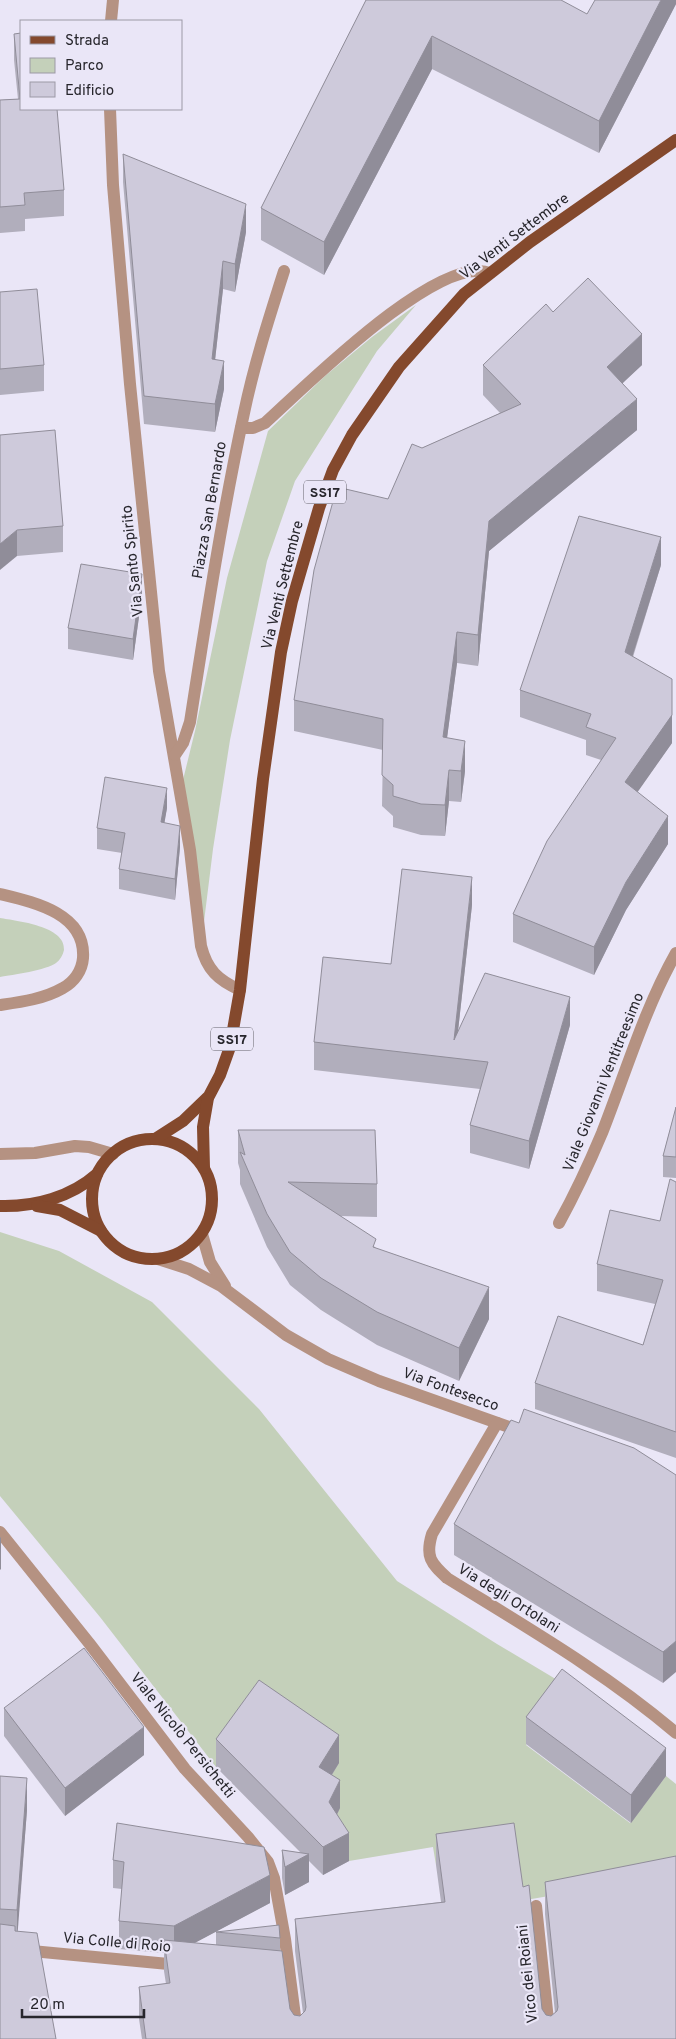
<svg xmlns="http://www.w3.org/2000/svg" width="676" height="2039" viewBox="0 0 676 2039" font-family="Overpass,sans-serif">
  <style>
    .green { fill: #c4d0ba }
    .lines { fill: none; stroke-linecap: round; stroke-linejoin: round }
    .minor { stroke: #b59282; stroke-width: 12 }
    .major { stroke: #84492d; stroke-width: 12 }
    .wall { fill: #b1aebc }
    .shaded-wall { fill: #908d99 }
    .building { fill: #cecadb; stroke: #908d99 }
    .labels { text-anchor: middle; stroke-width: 4.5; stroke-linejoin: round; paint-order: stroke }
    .shield { fill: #eae6f7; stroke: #626069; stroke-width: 1 }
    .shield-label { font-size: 14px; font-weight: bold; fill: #27262c }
    .street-label { font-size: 15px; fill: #27262c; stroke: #eae6f7 }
  </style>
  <rect width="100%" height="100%" fill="#eae6f7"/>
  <g class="green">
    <polygon points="416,305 377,351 295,481 267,561 230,740 213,849 201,946 181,788 195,731 227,578 268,431 325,376 372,337"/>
    <path d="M0 918C17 921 66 926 64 950 63 955 60 960 56 963 47 970 12 975 0 977Z"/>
    <polygon points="0,1232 59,1251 152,1302 259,1409 397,1581 497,1644 569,1687 526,1745 630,1823 666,1776 676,1784 676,1874 520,1901 513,1854 436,1865 433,1847 349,1861 329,1830 216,1767 100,1617 0,1496"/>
  </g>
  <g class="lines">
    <g class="minor">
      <polyline points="111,21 113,0"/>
      <path d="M110 109 113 185 130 384 159 671 190 850 201 946C207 970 218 980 240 990"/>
      <path d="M241 428H253L265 423C303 389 439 252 490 273"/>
      <path d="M175 755 183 743 190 722C206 619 222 515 244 413 254 365 269 318 284 271"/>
      <path d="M0 894C33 902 86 913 83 958 82 971 74 982 63 988 44 999 21 1002 0 1005"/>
      <polyline points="0,1154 35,1153 75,1146 89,1147 113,1154"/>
      <path d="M559 1223C575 1194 589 1164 602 1133 626 1072 644 1010 676 953"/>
      <polyline points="202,1234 210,1262 225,1286"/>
      <polyline points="158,1259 189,1269 221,1286 286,1335 328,1359 379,1381 523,1432"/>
      <path d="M497 1423 432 1534C425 1557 431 1563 447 1578 526 1627 606 1673 676 1733"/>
      <polyline points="0,1532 89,1643 185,1769 248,1837 268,1862 274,1878 285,1939 298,2039"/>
      <polyline points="536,1906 550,2039"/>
      <polyline points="0,1948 179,1965"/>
    </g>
    <g class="major">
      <circle cx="152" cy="1199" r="60"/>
      <polyline points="155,1139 183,1121 209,1096 220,1075 230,1047 240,990 263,779 281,652 292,601 319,508 333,470 352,435 399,367 464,294 530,242 676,140"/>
      <polyline points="204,1168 203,1127 208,1098"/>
      <path d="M0 1206C35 1207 71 1197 97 1174"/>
      <polyline points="37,1206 60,1210 101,1231"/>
    </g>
  </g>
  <g class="wall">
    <polygon points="366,0 587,14 676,0 676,4 599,153 432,69 324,275 261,240 261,208"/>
    <polygon points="14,34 64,190 64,216 25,219 25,231 0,233 0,100 18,99 14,60"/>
    <polygon points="123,154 246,232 235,292 223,289 215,360 224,389 215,432 144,424 123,182"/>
    <polygon points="0,292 44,365 44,391 0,395"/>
    <polygon points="553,312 642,365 622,383 637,430 489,551 478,666 457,663 447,738 465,771 461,802 449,801 445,836 421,835 393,827 393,816 382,806 383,750 294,731 294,700 388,499 422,448 500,413 483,395 483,365"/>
    <polygon points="0,435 63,526 63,552 17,556"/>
    <polygon points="661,565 633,657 672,743 637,792 668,844 626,910 594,975 513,942 513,914 601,760 586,755 586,740 520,717 520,690"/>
    <polygon points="142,595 133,660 68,649 68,628"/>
    <polygon points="167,808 164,823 180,847 175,900 119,889 119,869 122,853 97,849 97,828"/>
    <polygon points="472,905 458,1031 570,1025 529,1169 470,1153 470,1125 480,1089 314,1070 314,1042 391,964"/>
    <polygon points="676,1107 676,1178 663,1177 663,1156"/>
    <polygon points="238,1130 377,1184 377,1217 340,1216 376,1248 489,1319 459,1381 377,1345 321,1310 290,1285 267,1247 240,1184 240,1170 238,1163"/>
    <polygon points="676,1182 676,1458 535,1409 535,1383 643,1345 655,1304 597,1291 597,1264 660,1221"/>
    <polygon points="676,1475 663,1683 454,1555 454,1524"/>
    <polygon points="4,1708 144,1755 65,1816 4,1736"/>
    <polygon points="526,1717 666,1776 631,1823 526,1744"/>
    <polygon points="216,1739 339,1763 332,1775 340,1808 337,1815 349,1861 323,1875 309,1861 309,1882 285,1895 282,1878 282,1850 301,1853 216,1767"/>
    <polygon points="0,1776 27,1810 17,1931 0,2039"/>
    <polygon points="117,1823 270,1903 194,1943 216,1945 216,1932 280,1938 280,1951 290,2009 294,2015 300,2016 303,2013 295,1951 295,1919 441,1902 436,1865 436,1834 523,1887 542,2009 546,2015 551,2016 555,2013 545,1914 545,1882 676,2039 142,2039 139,2019 139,1987 166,1984 164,1971 164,1953 119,1949 119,1921 122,1889 113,1888 113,1860"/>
  </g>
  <g class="shaded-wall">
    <polygon points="661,0 676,0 676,4 599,153 599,121"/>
    <polygon points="432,36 432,69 324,275 324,242"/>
    <polygon points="246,204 246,232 235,292 235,264"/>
    <polygon points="223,261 223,289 212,387 212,359"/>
    <polygon points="642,334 642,365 607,398 607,367"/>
    <polygon points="224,361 224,389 215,432 215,404"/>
    <polygon points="637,399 637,430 489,551 478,666 478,635 489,521"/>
    <polygon points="17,530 17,556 0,570 0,544"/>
    <polygon points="661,537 661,565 625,680 625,652"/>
    <polygon points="142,574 142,595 133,660 133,639"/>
    <polygon points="457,632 457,663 443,768 443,737"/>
    <polygon points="672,679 672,743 625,810 625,782"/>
    <polygon points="465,741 465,771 461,802 461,771"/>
    <polygon points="449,770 449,801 445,836 445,805"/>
    <polygon points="167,788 167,808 161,843 161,822"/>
    <polygon points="668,816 668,844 626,910 594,975 594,947 626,882"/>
    <polygon points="180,826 180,847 175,900 175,879"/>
    <polygon points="472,877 472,905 455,1058 454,1040"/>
    <polygon points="570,997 570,1025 529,1169 529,1141"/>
    <polygon points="489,1287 489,1319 459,1381 459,1348"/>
    <polygon points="1,1537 1,1569 0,1570 0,1538"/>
    <polygon points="676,1641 676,1672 663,1683 663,1652"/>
    <polygon points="144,1727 144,1755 65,1816 65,1788"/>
    <polygon points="339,1735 339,1763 319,1795 319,1767"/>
    <polygon points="666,1748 666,1776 631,1823 631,1795"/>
    <polygon points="27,1778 27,1810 17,1941 17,1910"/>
    <polygon points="340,1780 340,1808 329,1830 329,1802"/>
    <polygon points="349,1833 349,1861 323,1875 323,1847"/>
    <polygon points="309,1854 309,1882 285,1895 285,1867"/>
    <polygon points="270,1875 270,1903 174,1954 174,1926"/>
  </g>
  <g class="building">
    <polygon points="366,0 561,0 587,14 595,0 661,0 599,121 432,36 324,242 261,208"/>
    <polygon points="21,33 21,109 57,109 64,190 24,193 25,205 0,207 0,100 20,99 14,34"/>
    <polygon points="123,154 246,204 235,264 223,261 212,359 224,361 215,404 144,396"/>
    <polygon points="588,278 642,334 607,367 637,399 489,521 478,635 457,632 443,737 465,741 461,771 449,770 445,805 421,804 393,796 393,785 382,775 383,719 294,700 314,570 337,487 388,499 412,444 422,448 521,404 483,365 546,304 553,312"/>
    <polygon points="37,289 44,365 0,369 0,292"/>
    <polygon points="55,430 63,526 17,530 0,544 0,435"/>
    <polygon points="579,516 661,537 625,652 672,679 672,715 625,782 668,816 626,882 594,947 513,914 547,841 616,738 586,727 591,714 520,690"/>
    <polygon points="81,564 142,574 133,639 68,628"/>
    <polygon points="105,777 167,788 161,822 180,826 175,879 119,869 125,833 97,828"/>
    <polygon points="402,869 472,877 454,1040 485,973 570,997 529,1141 470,1125 488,1062 314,1042 323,957 391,964"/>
    <polygon points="676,1107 676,1157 663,1156"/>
    <polygon points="238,1130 375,1130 377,1184 288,1182 376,1239 373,1247 489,1287 459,1348 377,1312 321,1278 290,1252 267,1214 240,1152 245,1155"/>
    <polygon points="670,1179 676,1182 676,1432 535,1383 558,1316 643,1345 663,1280 597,1264 610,1210 660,1221"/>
    <polygon points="524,1409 634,1448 676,1475 676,1641 663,1652 454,1524 511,1420 519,1423"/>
    <polygon points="84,1648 144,1727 65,1788 4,1708"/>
    <polygon points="562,1669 666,1748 631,1795 526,1717"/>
    <polygon points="259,1680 339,1735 319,1767 340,1780 329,1802 349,1833 323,1847 216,1739"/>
    <polygon points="0,1776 27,1778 17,1910 0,1909"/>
    <polygon points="117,1823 264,1847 270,1875 174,1926 119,1921 124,1862 113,1860"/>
    <polygon points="514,1823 523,1887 529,1885 542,2009 546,2015 551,2016 557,2011 558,2007 545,1882 676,1856 676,2039 146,2039 139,1987 170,1983 164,1940 282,1951 290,2009 294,2015 300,2016 305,2011 306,2007 295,1919 445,1902 436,1834"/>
    <polygon points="282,1850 309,1854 285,1867"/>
    <polygon points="0,1924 15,1926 15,1931 37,1933 56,2039 0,2039"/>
    <polygon points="279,1925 280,1938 216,1932"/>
  </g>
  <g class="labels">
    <g class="shield">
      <rect x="304" y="480.5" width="42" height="23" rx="4"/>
      <rect x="211" y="1027.5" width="42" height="23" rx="4"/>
    </g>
    <g class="shield-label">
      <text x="325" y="497">SS17</text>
      <text x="232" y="1044">SS17</text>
    </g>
    <g class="street-label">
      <text transform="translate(514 236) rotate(-37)" y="5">Via Venti Settembre</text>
      <text transform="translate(209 510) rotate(-80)" y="5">Piazza San Bernardo</text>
      <text transform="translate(132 561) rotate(-96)" y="5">Via Santo Spirito</text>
      <text transform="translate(282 585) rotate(-76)" y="5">Via Venti Settembre</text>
      <text transform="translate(603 1082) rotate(-68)" y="5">Viale Giovanni Ventitreesimo</text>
      <text transform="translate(451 1389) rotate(20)" y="5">Via Fontesecco</text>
      <text transform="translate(509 1598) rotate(32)" y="5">Via degli Ortolani</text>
      <text transform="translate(183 1735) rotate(51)" y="5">Viale Nicolò Persichetti</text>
      <text transform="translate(117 1942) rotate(5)" y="5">Via Colle di Roio</text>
      <text transform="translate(527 1974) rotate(-96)" y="5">Vico dei Roiani</text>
    </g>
  </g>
  <rect x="20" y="20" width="162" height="90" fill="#eae6f7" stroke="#9c99a6"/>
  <rect x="30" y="36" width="25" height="8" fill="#84492d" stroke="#9c99a6"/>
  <text x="65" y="45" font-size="15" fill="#27262c">Strada</text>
  <rect x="30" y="58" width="25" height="15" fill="#c4d0ba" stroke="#9c99a6"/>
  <text x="65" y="70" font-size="15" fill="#27262c">Parco</text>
  <rect x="30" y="82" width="25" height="15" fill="#cecadb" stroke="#9c99a6"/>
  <text x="65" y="95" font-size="15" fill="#27262c">Edificio</text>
  <path d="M22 2009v8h122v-8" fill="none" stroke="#27262c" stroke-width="2.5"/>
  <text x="30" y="2009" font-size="15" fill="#27262c" stroke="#eae6f7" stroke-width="4" paint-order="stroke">20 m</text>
</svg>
